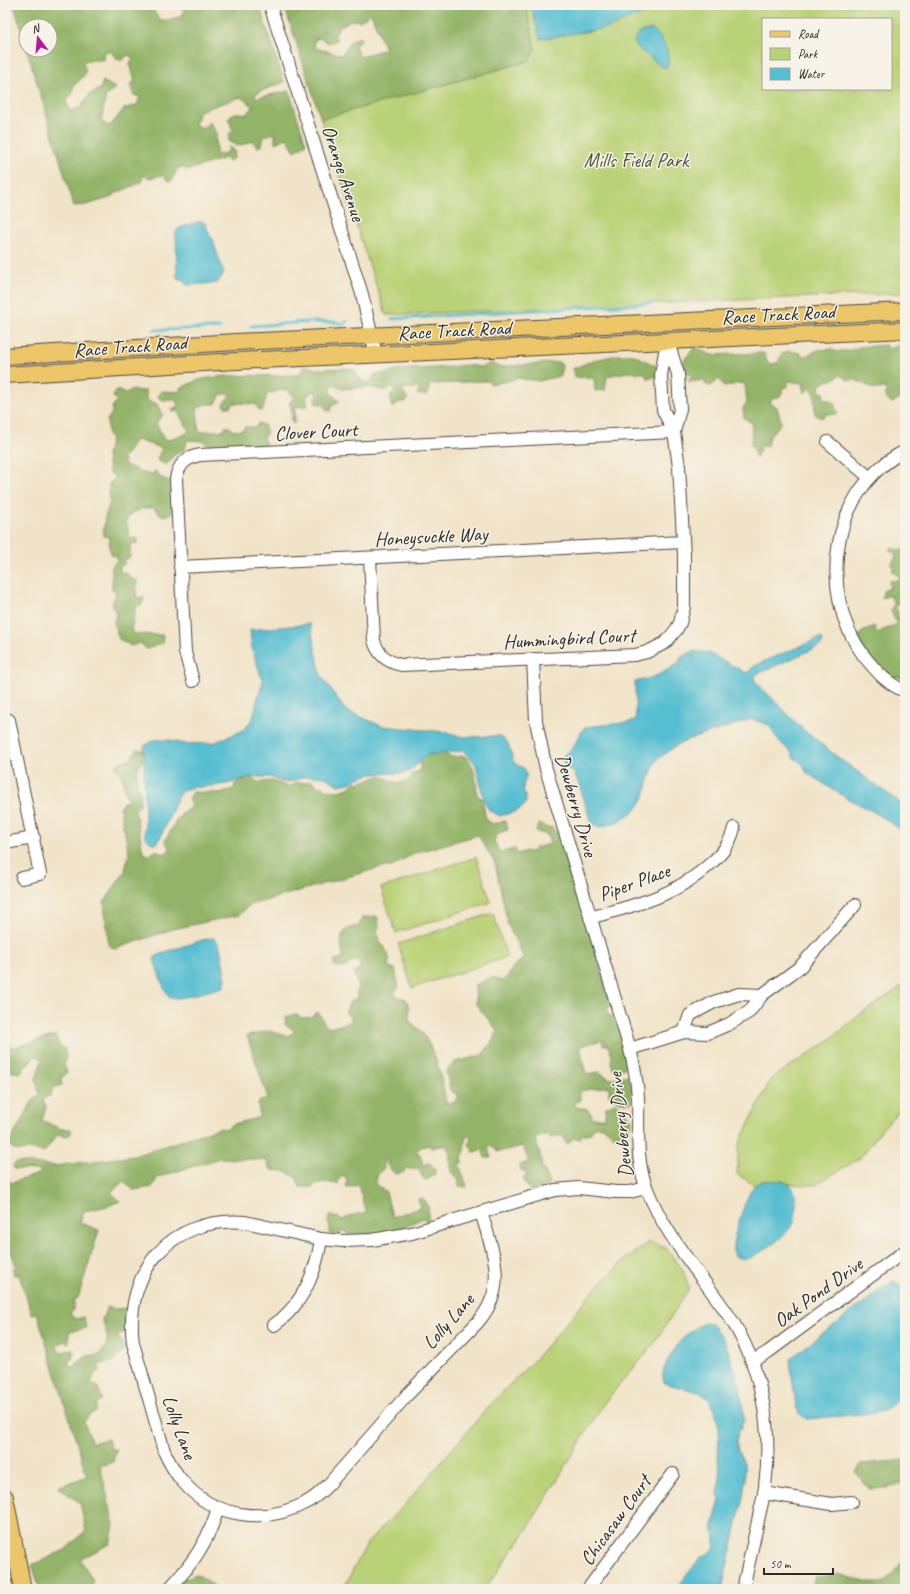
<svg xmlns="http://www.w3.org/2000/svg" width="910" height="1594" viewBox="0 0 910 1594" font-family="Caveat,sans-serif">
  <style>
    .green { fill: #bad277; stroke: #727e51; fill-rule: evenodd }
    .forest { fill: #93b468; stroke: #5f704a; fill-rule: evenodd }
    .water { fill: #55bed1; stroke: #40747e }
    .lines { fill: none; stroke-linecap: round; stroke-linejoin: round }
    .stream { stroke: #55bed1; stroke-width: 3 }
    .minor-casing { stroke: #494742; stroke-width: 14 }
    .major-casing { stroke: #494742; stroke-width: 18 }
    .minor { stroke: #fff; stroke-width: 12 }
    .major { stroke: #ecc669; stroke-width: 16 }
    .labels { text-anchor: middle; stroke-width: 3; stroke-linejoin: round; paint-order: stroke }
    .park-label { font-size: 20px; fill: #4f553e; stroke: #f7f3e8 }
    .street-label { font-size: 20px; fill: #2b2b2b; stroke: #f7f3e8 }
  </style>
  <rect width="100%" height="100%" fill="#f7f3e8"/>
  <filter id="ink" filterUnits="userSpaceOnUse"><feTurbulence type="fractalNoise" baseFrequency=".025" numOctaves="2"/><feDisplacementMap in="SourceGraphic" scale="8" xChannelSelector="R" yChannelSelector="G"/><feConvolveMatrix kernelMatrix="1 2 1 2 8 2 1 2 1" color-interpolation-filters="sRGB"/></filter>
  <filter id="wash" filterUnits="userSpaceOnUse"><feTurbulence type="fractalNoise" baseFrequency=".012" numOctaves="4" result="noise"/><feDisplacementMap in="SourceGraphic" scale="16" xChannelSelector="R" yChannelSelector="G"/><feGaussianBlur stdDeviation="0.9" result="paint"/><feColorMatrix in="noise" values="0 0 0 0 0 0 0 0 0 0 0 0 0 0 0 0 0 1.4 0 .05"/><feComposite in="paint" operator="in"/></filter>
  <g filter="url(#wash)">
    <rect width="100%" height="100%" fill="#f1e3c7"/>
    <g class="green">
      <path d="M526 5H905V293L386 315 321 119 529 61 535 48ZM763 19H891V89H763Z"/>
      <polygon points="476,857 491,902 396,933 381,888"/>
      <polygon points="493,913 507,957 412,988 398,944"/>
      <polygon points="905,984 905,1104 882,1129 860,1158 815,1185 790,1184 782,1181 762,1181 754,1185 737,1174 739,1144 771,1079 824,1044 858,1016"/>
      <polygon points="649,1242 666,1248 683,1270 689,1288 653,1345 604,1403 526,1531 485,1589 343,1589 368,1542 406,1503 490,1405 538,1356 595,1289 622,1262"/>
    </g>
    <g class="forest">
      <path d="M14 5H49L51 7 52 5H150L160 21 181 17 184 11 180 5H259L284 82 256 93 255 98 289 91 306 144 295 151 287 138 275 143V133L264 136 262 146 257 147 253 141 238 146 229 141V134L233 130 228 118C234 111 239 113 247 114L253 106 241 97 199 111 195 124 201 129 210 122 216 133V155L223 154 229 151 228 148 230 147 235 151 234 158 229 162 226 158 188 170 182 167 177 169 172 181H168L163 175 149 178 143 175 142 182 114 194 113 197 86 205 74 206 27 50H50V26H26V45ZM111 51C114 57 116 59 123 60L128 55 133 58 130 63 135 81 130 85 134 95 140 97 137 105 124 109 110 126 101 122 106 96 115 88 103 81 100 89 90 94 80 108 70 111 66 101 73 93V87L83 77 86 71 83 64C89 57 96 62 104 59V52Z"/>
      <path d="M284 5H526L535 49 529 61 321 119ZM371 13 385 49 360 57 355 46 361 40 360 37 351 41 342 55 315 48 314 40 320 38 329 43 337 40 335 35 338 28 351 20 360 21Z"/>
      <polygon points="902,344 905,344 905,390 901,391 899,399 892,403 886,398 886,388 875,389 855,380 848,380 840,375 832,380 828,380 819,386 820,392 824,393 823,398 835,403 835,409 838,411 837,414 826,414 824,417 819,417 815,414 814,392 809,388 805,393 803,383 788,381 787,387 782,388 782,393 779,397 772,399 770,403 777,407 781,422 777,428 771,434 767,446 761,446 757,456 755,456 754,448 751,446 752,423 744,418 743,408 747,403 745,384 739,383 725,387 718,378 715,383 710,386 705,384 705,380 689,382 689,379 693,377 685,372 684,360 694,348 698,348 711,355 764,353 768,364 778,363 781,355 788,351 801,353 803,357 818,350 832,349 836,352 851,350 859,347 885,345 889,349"/>
      <polygon points="617,355 634,355 658,367 657,377 647,378 645,373 627,372 607,376 605,390 595,391 594,378 574,377 573,369 591,361"/>
      <path d="M559 362 562 365 560 376 539 381 517 378 509 381 491 384 488 381C469 381 450 384 430 384L427 395H418L417 393 421 388H405L402 392 407 397V401L397 403 394 408 391 406 390 395 396 389 391 387 387 391 367 387 342 389 334 385 331 388 330 392 339 401 336 404 331 406V411L326 410 325 405 315 403 317 393 313 391 306 397 308 406 295 407V422L294 423 292 422 291 406 289 404 294 397 286 389 267 394 263 410 260 411 255 404 233 403 230 407H225L224 403 231 394H221L216 404H205L197 409 199 432 225 430V427H230L233 431 244 430V427H257L258 423 264 425 267 432 263 438 267 447 245 448 239 443 236 447 211 449 203 441 187 440 185 450 174 455 166 465 157 460 162 448 136 440 123 458 125 465 150 475 156 471 161 478 170 481 173 512 165 516 159 514 152 507 143 509 141 508 139 511 132 512 126 521 130 538H137L138 543 130 544V558L125 559 124 565 120 566V572L127 573 131 579 137 580 136 597 144 598 142 605 135 606V613L131 629 135 634 163 635 162 643 147 649 140 643 131 646 119 639 114 623 116 613 112 606 113 600 116 595 115 591 112 589V566L117 561 118 557 112 555 109 547 110 537 103 536 105 517 110 502 109 484 114 480 115 476 109 473 107 454 111 440 108 435 107 420 112 413V407L117 401 113 397 115 392 119 390 123 393H126L131 390 146 391V398L151 403H156L163 415 156 423 164 439 170 440 172 438 186 434 189 430 177 411 173 412 172 409 178 406 176 400C170 400 162 402 158 397L161 391 180 392V388C188 385 196 380 203 379 235 373 268 377 300 375L303 367 307 366C321 373 339 365 355 370L356 375 365 383 370 382 374 375 392 372 394 370 452 367 464 365 483 367 492 363 499 367Z"/>
      <polygon points="890,548 901,551 905,548 905,605 899,604 896,606 896,610 898,611 898,616 901,619 905,617 905,680 899,677 890,677 869,659 857,638 863,631 874,626 877,633 897,624 891,611 894,604 890,595 882,598 883,591 890,588 889,581 897,580 900,577 893,572 892,563 897,554 890,551"/>
      <path d="M137 749 143 750 145 754 144 760C136 768 136 774 137 785L140 789V805L135 809 143 852 148 856 157 850 160 853C165 854 168 853 170 848L165 841 177 819 192 805 189 800 192 792 220 793 234 789 235 784 250 777 258 782 273 781 289 787 299 782 305 783 309 781 314 782 318 787H322C332 794 349 791 356 781L359 783 380 776 398 783 409 781 413 773 420 771V761L427 755 446 753 450 757 465 756C475 764 477 784 477 796L482 798 486 820 493 824 506 821 508 830 496 834 494 843 496 844 498 850 502 852 515 849 517 854 526 851 528 852 534 851 535 848 545 845H550L548 835 537 832 536 830 539 824 543 825 546 828 552 827 559 834 573 879 570 880V883L574 885 577 896 579 898 612 1005 607 1010 609 1015 616 1018 629 1065 621 1070 613 1069 611 1062 612 1056 608 1045H603L602 1040 580 1046 586 1074 599 1072 610 1079 629 1075 632 1093 630 1103 620 1102 609 1096V1086C600 1088 590 1089 580 1091V1101L574 1102V1105L578 1108H586L591 1113 592 1118H605L606 1107 615 1103 627 1112 632 1121 631 1125 623 1134 614 1136C607 1129 603 1125 594 1127L591 1133 581 1135V1139L573 1138 568 1144 565 1142 563 1135 550 1138 549 1134 535 1138 542 1161 541 1165 549 1180 548 1185 531 1191 528 1188 523 1180 527 1173 521 1170 519 1165 529 1162 523 1146 497 1152 496 1149 489 1146 488 1149 491 1158H485L483 1150 474 1152 469 1145 471 1137 468 1135 465 1140 464 1154 462 1156 463 1162 459 1164 467 1187 459 1186 458 1178 451 1172 449 1161 450 1153 446 1145 431 1148 429 1145 421 1147 416 1152 420 1154 423 1165 429 1163 435 1168V1174L430 1176V1178L426 1180 423 1178 418 1168 415 1170 405 1168 404 1172 395 1174 387 1165V1160H383L384 1168 378 1174 375 1184 386 1192 392 1217 420 1208 418 1199 422 1198C430 1203 429 1212 428 1220L426 1221 423 1218C417 1220 412 1224 406 1227 388 1234 366 1236 347 1234L345 1231 340 1232V1235L330 1234V1226L328 1223 329 1216 333 1215 334 1218 338 1217 342 1220 356 1214H365L366 1211 358 1185 347 1188 346 1185 347 1178 343 1176 338 1180V1184L325 1182 315 1184 313 1187H300L297 1178 284 1171 271 1170 266 1160 220 1158 158 1177 152 1187 133 1190 124 1181 111 1192 120 1201 108 1206 84 1211 80 1223 99 1230 78 1298 74 1300V1309L70 1314 75 1319 84 1317 86 1328 69 1332 68 1344 65 1341 56 1346 61 1352 74 1350 72 1359 68 1362 72 1367H76L77 1363 87 1356 100 1355C111 1340 108 1336 102 1320L107 1307 115 1309 128 1308 126 1332 117 1336 127 1348 114 1361 98 1365 100 1371 95 1373 91 1383 98 1387 102 1399 96 1404V1412L89 1415 84 1422 92 1443 108 1439 111 1449H116L113 1462 100 1466 114 1525 110 1544 80 1559 93 1580 91 1589H40L32 1565 65 1550 86 1530 80 1503 58 1487 87 1476 37 1313 32 1314 19 1275H14L13 1269 16 1266 5 1235V1173L11 1183 41 1173 40 1170 14 1169 13 1165 17 1162 54 1166 134 1156 219 1128 227 1129 231 1125 260 1117 258 1104 261 1100 268 1098 247 1036 269 1031 287 1036 294 1033 292 1028 285 1025 286 1017 296 1014 302 1018 312 1017 315 1013H319L326 1026 330 1028 353 1021 345 1012 350 1002 356 998 358 987 354 973 360 969 359 961H353L345 968 334 966V960L343 958C341 940 337 929 359 926L362 918 376 916 378 918 379 927 377 931 379 941 384 946 390 960 388 963 389 967 395 969 399 988 394 991 397 997 406 999 409 1007V1020C413 1025 420 1029 424 1035 436 1054 443 1081 446 1103L455 1102 459 1096 450 1090 446 1071 455 1062 482 1055 494 1039 497 1030 476 1004 475 985 493 977 502 981 508 976 513 967 524 958 508 925 495 863 478 835 414 853 392 867H382L250 905 239 915 173 929 115 949 109 945 104 903 125 871 129 853 120 809 123 802 128 801 120 770 116 769V765L119 762 132 759V756Z"/>
      <path d="M56 1035 59 1045 65 1049 66 1057 64 1065 67 1072 61 1079 62 1085 53 1088 51 1095 43 1099 46 1107 42 1120 60 1129H71V1134L64 1137 59 1134 53 1140 44 1153C41 1152 38 1150 35 1150 22 1149 13 1156 7 1140H11L33 1100 39 1094 36 1079 42 1059 35 1056 20 1073 9 1071 5 1076V1042L9 1043 12 1048Z"/>
      <polygon points="905,1460 905,1482 888,1488 869,1489 856,1473 861,1464"/>
      <polygon points="905,1559 905,1589 811,1589 815,1577 839,1574 865,1582 885,1582"/>
      <polygon points="197,1574 219,1589 177,1589 184,1579"/>
      <polygon points="273,1583 290,1586 292,1589 247,1589"/>
    </g>
    <g class="water">
      <polygon points="531,5 669,5 631,18 608,28 540,39"/>
      <path d="M653 29C663 39 671 53 667 67H662L639 49 634 42 636 36 643 31Z"/>
      <polygon points="201,221 205,223 210,236 212,238 224,273 217,283 187,285 182,280 177,278 176,232 179,228"/>
      <path d="M310 624 321 675 345 710 382 726 446 732 463 737 500 736 508 743 514 763 525 769C528 780 524 779 523 787 523 792 526 796 526 800 526 811 508 813 500 816L490 811 485 803 476 765 473 761 463 751 427 755 410 771 402 773 371 774 360 777 349 783 339 785 325 777 312 776 303 777 294 781 282 782 271 777H250L227 784 201 787H192L184 790 179 794 161 836 156 844 150 842 145 836 144 746 154 740H170L185 744 213 743 244 730 253 718 259 693 263 682 252 648 250 630Z"/>
      <path d="M820 638 823 639 822 645 755 675V681L805 731 840 759 905 806V832L867 808 848 799 807 773 802 763 793 757 792 753 778 740 769 725 751 719 688 740 674 747 656 761 651 773 644 797 636 810 619 821 601 827 592 824C586 812 579 776 571 770 569 769 567 768 565 767L563 759 564 755C575 750 577 737 585 727L631 722 636 719 635 682C654 678 665 673 680 661L681 657 694 651 709 653 746 673 751 670 753 666Z"/>
      <path d="M213 938 216 940 220 947 226 979 223 987C214 989 176 1001 170 998L164 988 154 960 155 957 168 951 206 939Z"/>
      <path d="M771 1180C789 1182 796 1184 796 1203 796 1209 796 1216 794 1222 788 1235 762 1253 749 1258 744 1260 741 1258 736 1257 734 1255 733 1252 733 1249 732 1239 747 1193 754 1186 758 1181 765 1181 771 1180Z"/>
      <polygon points="894,1281 902,1287 905,1292 905,1394 884,1411 873,1413 806,1419 799,1413 796,1406 790,1361 791,1358 884,1287"/>
      <path d="M705 1322 710 1323 723 1338 727 1347 741 1391 744 1419 736 1440 738 1451 744 1463 745 1480 743 1497 722 1589H676L700 1558 709 1553 715 1546V1538L713 1525 720 1500 718 1493 720 1476 718 1458 719 1429 715 1410 708 1398 699 1392 664 1383C661 1372 665 1366 670 1357 680 1339 688 1332 705 1322Z"/>
    </g>
    <g class="lines">
      <g class="stream">
        <polyline points="392,319 652,303"/>
        <polyline points="251,326 309,322 335,322 344,324 347,321"/>
        <polyline points="154,330 220,328"/>
      </g>
    </g>
  </g>
  <g filter="url(#ink)">
    <g class="lines">
      <defs>
        <g id="minor">
          <polyline points="270,5 362,294 376,355"/>
          <polyline points="668,342 678,374 680,409 674,432"/>
          <polyline points="828,442 870,478"/>
          <path d="M905 451C831 488 816 593 864 656 876 671 887 684 905 691"/>
          <path d="M370 558 374 641C378 654 387 662 401 665L635 655 647 652 665 643 676 630 680 623 684 607V555L679 467 674 432 663 410 661 375 667 340"/>
          <polyline points="180,567 683,542"/>
          <path d="M533 659 536 721 546 769 630 1049C634 1065 637 1080 638 1097 639 1128 635 1160 647 1189 665 1236 699 1272 727 1313 761 1363 773 1426 765 1486 764 1498 760 1509 758 1521 753 1544 748 1566 743 1589"/>
          <path d="M193 681 185 652 176 479C178 465 186 457 201 455L674 432"/>
          <polyline points="9,720 40,874 22,878"/>
          <polyline points="5,843 34,838"/>
          <path d="M590 918C634 905 674 897 709 865 722 854 730 844 734 828"/>
          <polyline points="684,1032 690,1015 714,1002 739,994 762,995"/>
          <polyline points="630,1049 684,1032 708,1033 729,1024 749,1012 762,995 800,967 855,905"/>
          <path d="M481 1212C493 1253 509 1287 477 1323L407 1395 328 1485C322 1491 315 1498 307 1502 266 1525 214 1518 183 1482 175 1473 169 1462 164 1451L133 1343C124 1271 171 1216 245 1222L321 1239 343 1241 372 1240 412 1233 555 1190 579 1188 616 1192H630L646 1188"/>
          <path d="M274 1325C302 1305 316 1273 321 1239"/>
          <polyline points="753,1361 768,1352 905,1251"/>
          <polyline points="764,1493 832,1504 852,1502"/>
          <path d="M169 1589C193 1563 208 1542 218 1508"/>
          <polyline points="588,1589 673,1474"/>
        </g>
        <g id="major">
          <polyline points="5,356 236,342 905,311"/>
          <polyline points="5,375 236,361 905,330"/>
          <polyline points="5,1497 23,1589"/>
          <polyline points="5,1586 6,1589"/>
        </g>
      </defs>
      <use href="#minor" class="minor-casing"/>
      <use href="#major" class="major-casing"/>
      <use href="#minor" class="minor"/>
      <use href="#major" class="major"/>
    </g>
  </g>
  <g class="labels">
    <g class="park-label">
      <text x="636" y="167">Mills Field Park</text>
    </g>
    <g class="street-label">
      <text transform="translate(344 173) rotate(72)" y="7">Orange Avenue</text>
      <text transform="translate(778 314) rotate(-3)" y="7">Race Track Road</text>
      <text transform="translate(454 330) rotate(-3)" y="7">Race Track Road</text>
      <text transform="translate(130 346) rotate(-4)" y="7">Race Track Road</text>
      <text transform="translate(316 431) rotate(-3)" y="7">Clover Court</text>
      <text transform="translate(431 536) rotate(-3)" y="7">Honeysuckle Way</text>
      <text transform="translate(569 638) rotate(-3)" y="7">Hummingbird Court</text>
      <text transform="translate(577 805) rotate(74)" y="7">Dewberry Drive</text>
      <text transform="translate(634 882) rotate(-20)" y="7">Piper Place</text>
      <text transform="translate(620 1125) rotate(-96)" y="7">Dewberry Drive</text>
      <text transform="translate(818 1292) rotate(-36)" y="7">Oak Pond Drive</text>
      <text transform="translate(448 1321) rotate(-49)" y="7">Lolly Lane</text>
      <text transform="translate(180 1427) rotate(70)" y="7">Lolly Lane</text>
      <text transform="translate(615 1520) rotate(-54)" y="7">Chicasaw Court</text>
    </g>
  </g>
  <rect width="910" height="1594" fill="none" stroke="#f7f3e8" stroke-width="20"/>
  <rect x="762" y="18" width="130" height="72" fill="#f7f3e8" stroke="#a5a39c"/>
  <rect x="770" y="31" width="20" height="6" fill="#ecc669" stroke="#a5a39c"/>
  <text x="798" y="38" font-size="12" fill="#2b2b2b">Road</text>
  <rect x="770" y="48" width="20" height="12" fill="#bad277" stroke="#a5a39c"/>
  <text x="798" y="58" font-size="12" fill="#2b2b2b">Park</text>
  <rect x="770" y="68" width="20" height="12" fill="#55bed1" stroke="#a5a39c"/>
  <text x="798" y="78" font-size="12" fill="#2b2b2b">Water</text>
  <g transform="translate(38 38) rotate(344)"><circle r="19" fill="#f7f3e8" stroke="#a5a39c"/>
  <path d="M0-3L7 15L0 10L-7 15Z" fill="#b5179e"/>
  <text y="-6" font-size="11" font-weight="bold" text-anchor="middle" fill="#2b2b2b">N</text>
  </g>
  <path d="M764 1568v6h69v-6" fill="none" stroke="#2b2b2b" stroke-width="2"/>
  <text x="770" y="1568" font-size="12" fill="#2b2b2b" stroke="#f7f3e8" stroke-width="3" paint-order="stroke">50 m</text>
</svg>
